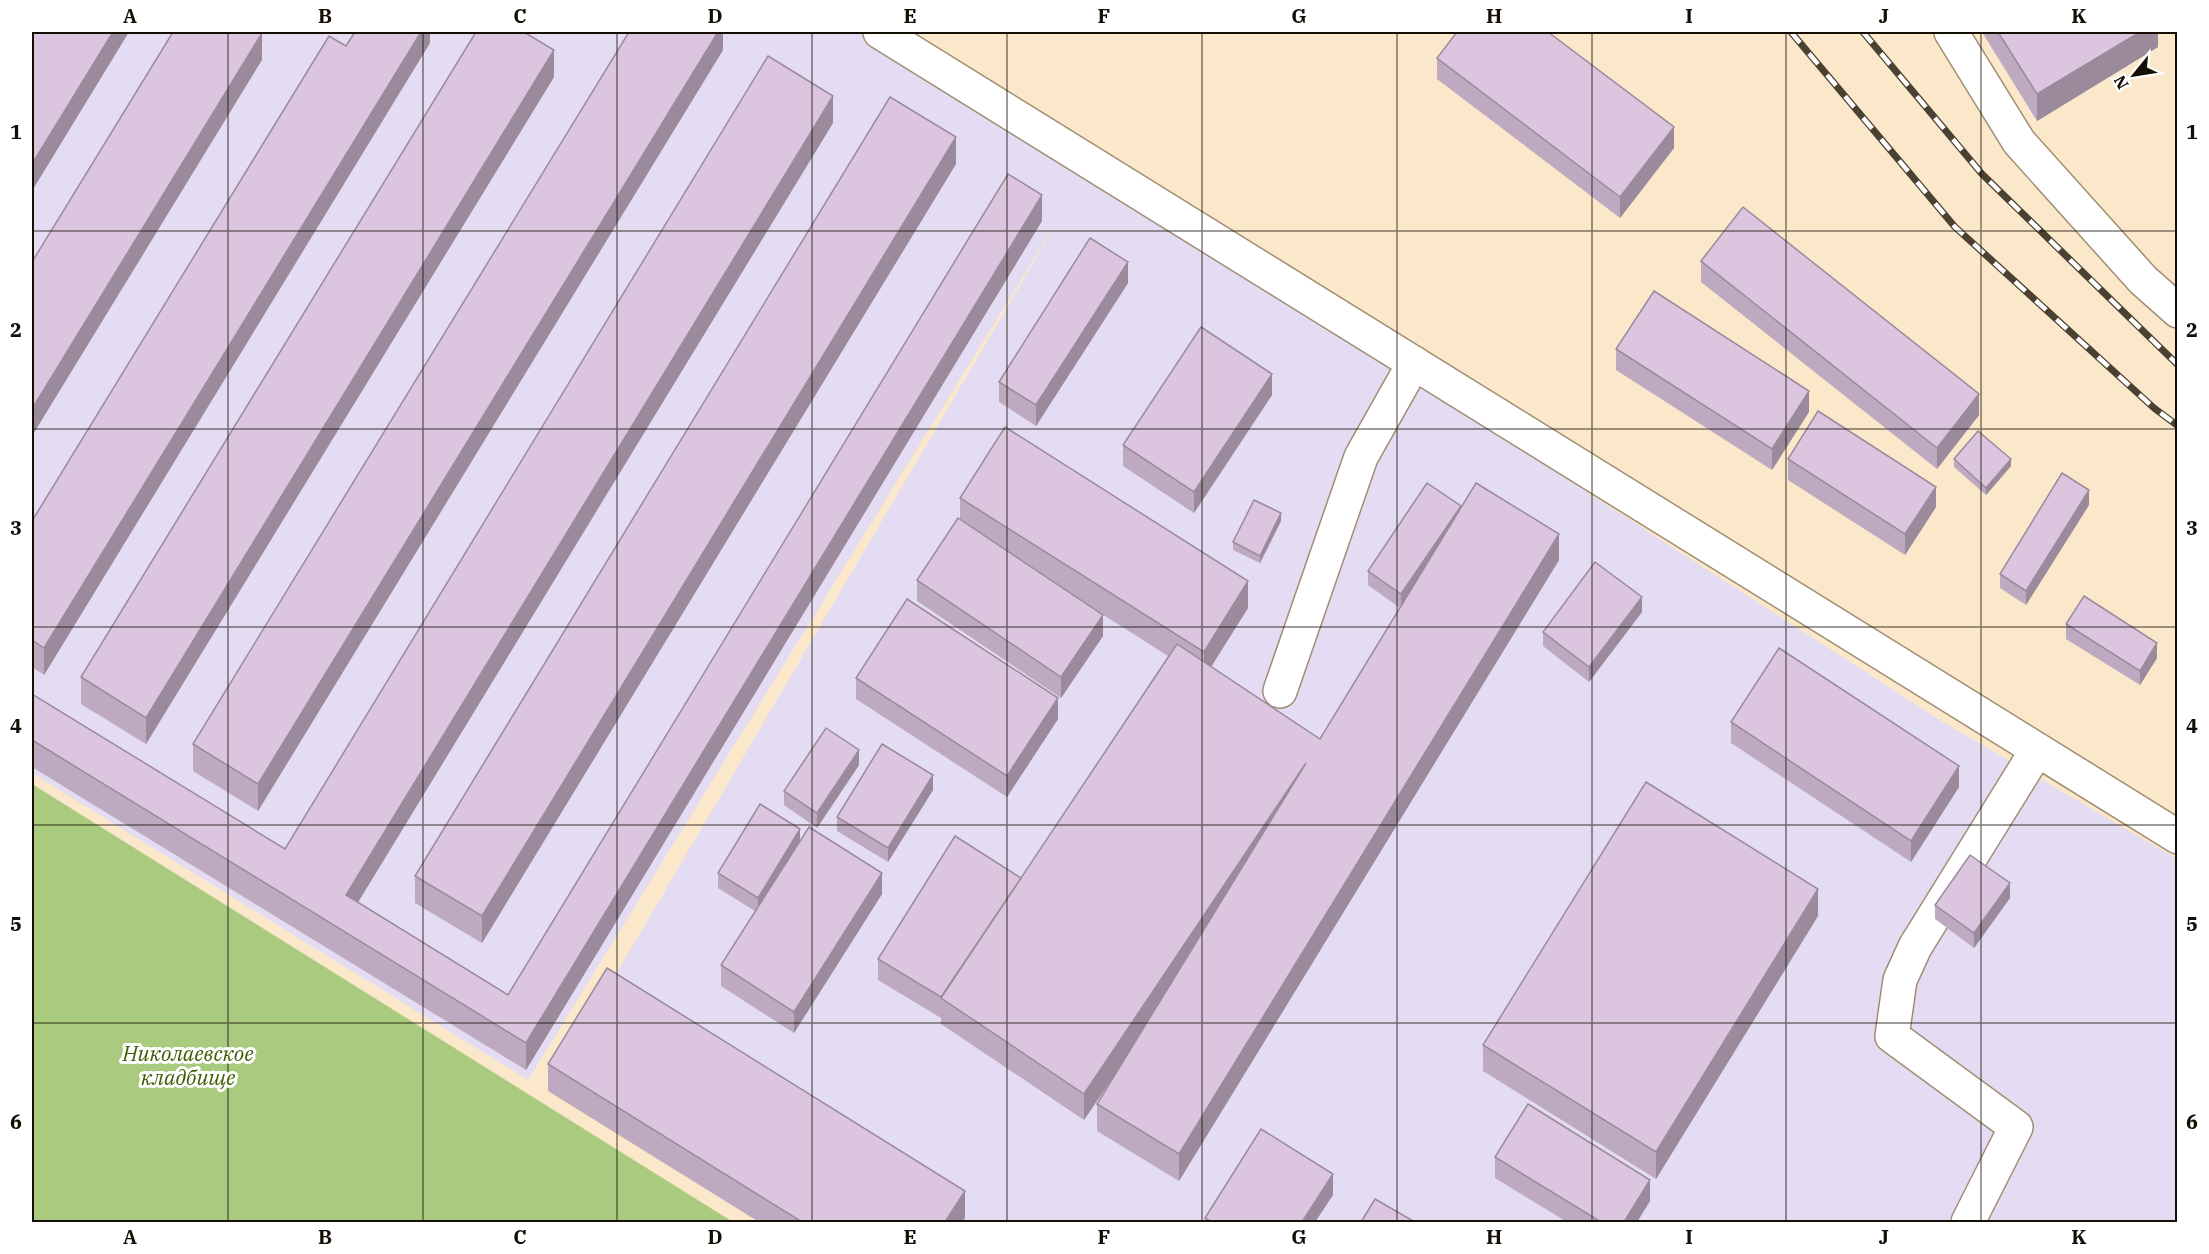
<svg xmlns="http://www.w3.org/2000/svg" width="2209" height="1254" viewBox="0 0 2209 1254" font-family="'IBM Plex Serif',serif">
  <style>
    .industrial { fill: #e4dcf2 }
    .green { fill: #a9ca7f }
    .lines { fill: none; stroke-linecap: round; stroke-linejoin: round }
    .minor-casing { stroke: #a08e73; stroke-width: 36 }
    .minor { stroke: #fff; stroke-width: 33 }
    .rail-casing { stroke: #4a4133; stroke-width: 7 }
    .rail { stroke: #fff; stroke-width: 4.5; stroke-dasharray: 14; stroke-linecap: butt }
    .wall { fill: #bda9c0 }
    .shaded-wall { fill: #9a8a9c }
    .building { fill: #dcc5df; stroke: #9a8a9c; stroke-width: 1.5 }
    .grid { fill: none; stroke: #140e05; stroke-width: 1.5; stroke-opacity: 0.55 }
    .labels { text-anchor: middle; stroke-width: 6; stroke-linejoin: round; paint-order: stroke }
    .park-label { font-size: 21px; font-style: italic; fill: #405d04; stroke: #fff }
    .neatline { fill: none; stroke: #140e05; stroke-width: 2 }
    .grid-label { font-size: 20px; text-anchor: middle; font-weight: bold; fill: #140e05 }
  </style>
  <rect width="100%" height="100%" fill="#fbe8ca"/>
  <polygon class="industrial" points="32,32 858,32 1088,170 1943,722 2177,859 2177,1222 775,1222 554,1080 1066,207 528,1080 32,773"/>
  <polygon class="green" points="32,784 733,1222 32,1222"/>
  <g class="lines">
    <defs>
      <g id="minor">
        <polyline points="880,32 2178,837"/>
        <polyline points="1951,32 2019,142 2143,280 2178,311"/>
        <polyline points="1280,691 1361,457 1414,363"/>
        <polyline points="1968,1222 2016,1127 1892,1036 1900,980 1915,947 2037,750"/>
      </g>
    </defs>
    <use href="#minor" class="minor-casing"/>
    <use href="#minor" class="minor"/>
    <defs>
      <g id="rail">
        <polyline points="1791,32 1955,227 2154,408 2178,426"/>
        <polyline points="1863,32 1982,174 2178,365"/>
      </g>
    </defs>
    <use href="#rail" class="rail-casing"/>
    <use href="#rail" class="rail"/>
  </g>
  <g class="wall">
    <polygon points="430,32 430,43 44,675 32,667 32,521 346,46"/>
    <polygon points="723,32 723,50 258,811 193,771 193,744"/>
    <polygon points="1982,32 2158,32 2158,47 2037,121"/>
    <polygon points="1437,58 1674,148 1620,218 1437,79"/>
    <polygon points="554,77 146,744 81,704 81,677"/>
    <polygon points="833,123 358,902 508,995 1042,221 526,1070 32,767 32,694 285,849"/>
    <polygon points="956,164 482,943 415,903 415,876"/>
    <polygon points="1701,261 1979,415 1937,469 1701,282"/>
    <polygon points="1128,283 1036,426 999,402 999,382"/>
    <polygon points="1616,349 1809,412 1772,470 1616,370"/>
    <polygon points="1272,395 1194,513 1123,466 1123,445"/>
    <polygon points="1788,459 1936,507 1905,555 1788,480"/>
    <polygon points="1954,459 2011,466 1986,495 1954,467"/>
    <polygon points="960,498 1248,608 1211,667 1320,739 1400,608 1368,585 1368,571 1461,509 1559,560 1179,1181 1097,1131 1097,1104 1122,1064 1084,1120 941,1024 941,1018 878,980 878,959 1021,878 1168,656 1088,605 1103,636 1061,698 917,601 917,580 960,519"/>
    <polygon points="2089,505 2026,605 2000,588 2000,574"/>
    <polygon points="1281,521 1260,563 1233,550 1233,542"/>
    <polygon points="1642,612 1589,682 1543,646 1543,632"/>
    <polygon points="2066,624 2157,658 2140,685 2066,639"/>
    <polygon points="856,678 1058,719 1007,797 856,699"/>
    <polygon points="1731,722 1959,787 1911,862 1731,743"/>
    <polygon points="859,765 817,828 784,805 784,791"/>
    <polygon points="933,790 888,862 837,831 837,817"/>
    <polygon points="800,840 882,894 794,1033 721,986 721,965 755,911 718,888 718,873"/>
    <polygon points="2010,898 1974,948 1935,919 1935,905"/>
    <polygon points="1818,916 1656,1179 1483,1071 1483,1045"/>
    <polygon points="548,1064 965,1218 962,1222 759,1222 548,1091"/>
    <polygon points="1495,1157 1650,1201 1637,1222 1567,1222 1495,1178"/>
    <polygon points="1333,1195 1315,1222 1205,1222 1205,1218"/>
  </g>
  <g class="shaded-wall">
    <polygon points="113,32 129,32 32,191 32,164"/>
    <polygon points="421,32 430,32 430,43 44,675 44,648"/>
    <polygon points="718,32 723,32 723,50 258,811 258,784"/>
    <polygon points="2140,32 2158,32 2158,47 2037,121 2037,94"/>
    <polygon points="262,33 262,60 32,436 32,409"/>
    <polygon points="554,50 554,77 146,744 146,718"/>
    <polygon points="833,96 833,123 346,922 346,895"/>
    <polygon points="1674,127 1674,148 1620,218 1620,197"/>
    <polygon points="956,137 956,164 482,943 482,916"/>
    <polygon points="1042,195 1042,221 526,1070 526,1043"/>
    <polygon points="1128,262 1128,283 1036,426 1036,405"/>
    <polygon points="1272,374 1272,395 1194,513 1194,492"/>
    <polygon points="1809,391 1809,412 1772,470 1772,449"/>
    <polygon points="1979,394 1979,415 1937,469 1937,448"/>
    <polygon points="2011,459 2011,466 1986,495 1986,488"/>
    <polygon points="1936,487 1936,507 1905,555 1905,534"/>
    <polygon points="2089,490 2089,505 2026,605 2026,591"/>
    <polygon points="1461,506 1461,521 1401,608 1401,594"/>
    <polygon points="1281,513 1281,521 1260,563 1260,556"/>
    <polygon points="1559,534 1559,560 1179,1181 1179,1154"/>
    <polygon points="1248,581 1248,608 1204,678 1204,652"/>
    <polygon points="1642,597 1642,612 1589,682 1589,667"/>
    <polygon points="1103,615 1103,636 1061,698 1061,677"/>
    <polygon points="2157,643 2157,658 2140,685 2140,671"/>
    <polygon points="1058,698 1058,719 1007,797 1007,776"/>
    <polygon points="859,750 859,765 817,828 817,813"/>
    <polygon points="1306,763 1306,790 1084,1120 1084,1094"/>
    <polygon points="1959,766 1959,787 1911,862 1911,841"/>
    <polygon points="933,775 933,790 888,862 888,848"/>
    <polygon points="800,829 800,843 758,913 758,898"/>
    <polygon points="882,873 882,894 794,1033 794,1012"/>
    <polygon points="2010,883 2010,898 1974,948 1974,933"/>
    <polygon points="1818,889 1818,916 1656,1179 1656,1152"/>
    <polygon points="1333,1174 1333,1195 1315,1222 1302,1222"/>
    <polygon points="1650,1180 1650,1201 1637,1222 1624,1222"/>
    <polygon points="965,1191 965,1218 962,1222 945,1222"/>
  </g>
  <g class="building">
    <polygon points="32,32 113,32 32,164"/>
    <polygon points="173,32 259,32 262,33 32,409 32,262"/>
    <polygon points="355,32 421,32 44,648 32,640 32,521 329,36 346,46"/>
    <polygon points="476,32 524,32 554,50 146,718 81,677"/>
    <polygon points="629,32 718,32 258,784 193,744"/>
    <polygon points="1457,32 1548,32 1674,127 1620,197 1437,58"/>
    <polygon points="1998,32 2140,32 2037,94"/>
    <polygon points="768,56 833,96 346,895 508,995 1008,174 1042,195 526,1043 32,740 32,694 285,849"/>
    <polygon points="890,97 956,137 482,916 415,876"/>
    <polygon points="1743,207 1979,394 1937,448 1701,261"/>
    <polygon points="1090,238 1128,262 1036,405 999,382"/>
    <polygon points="1654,291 1809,391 1772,449 1616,349"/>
    <polygon points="1201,327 1272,374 1194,492 1123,445"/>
    <polygon points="1818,411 1936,487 1905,534 1788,459"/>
    <polygon points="1005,427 1248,581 1204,652 960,498"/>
    <polygon points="1978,431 2011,459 1986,488 1954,459"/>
    <polygon points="2062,473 2089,490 2026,591 2000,574"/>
    <polygon points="1427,483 1461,506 1401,594 1368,571"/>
    <polygon points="1476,483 1559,534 1179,1154 1097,1104 1306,763 1084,1094 941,998 1177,644 1320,739"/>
    <polygon points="1254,500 1281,513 1260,556 1233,542"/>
    <polygon points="958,518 1103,615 1061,677 917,580"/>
    <polygon points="1595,562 1642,597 1589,667 1543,632"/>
    <polygon points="2084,596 2157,643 2140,671 2066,624"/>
    <polygon points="907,599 1058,698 1007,776 856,678"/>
    <polygon points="1779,648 1959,766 1911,841 1731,722"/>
    <polygon points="826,728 859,750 817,813 784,791"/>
    <polygon points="882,744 933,775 888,848 837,817"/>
    <polygon points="1646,782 1818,889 1656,1152 1483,1045"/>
    <polygon points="760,804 800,829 758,898 718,873"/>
    <polygon points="809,827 882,873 794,1012 721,965"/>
    <polygon points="955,836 1021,878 941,997 878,959"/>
    <polygon points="1970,855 2010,883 1974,933 1935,905"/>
    <polygon points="607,968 965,1191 945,1222 802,1222 548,1064"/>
    <polygon points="1528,1104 1650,1180 1624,1222 1601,1222 1495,1157"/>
    <polygon points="1261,1129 1333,1174 1302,1222 1212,1222 1205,1218"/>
    <polygon points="1375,1199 1415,1222 1361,1222"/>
  </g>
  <path class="grid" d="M228 32V1222M423 32V1222M617 32V1222M812 32V1222M1007 32V1222M1202 32V1222M1397 32V1222M1592 32V1222M1786 32V1222M1981 32V1222M32 231H2178M32 429H2178M32 627H2178M32 825H2178M32 1023H2178"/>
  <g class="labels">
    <g class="park-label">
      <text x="188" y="1061">Николаевское<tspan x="188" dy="24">кладбище</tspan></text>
    </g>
  </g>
  <rect width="2209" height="1254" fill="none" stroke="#ffffff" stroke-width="66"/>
  <g transform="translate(2134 75) rotate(240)" stroke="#ffffff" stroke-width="4.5" paint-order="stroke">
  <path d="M0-4.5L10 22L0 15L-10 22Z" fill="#140e05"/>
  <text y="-9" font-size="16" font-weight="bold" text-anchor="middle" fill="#140e05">N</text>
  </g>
  <rect x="33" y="33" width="2143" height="1188" class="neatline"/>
  <g class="grid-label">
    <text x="130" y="23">A</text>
    <text x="325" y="23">B</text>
    <text x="520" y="23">C</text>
    <text x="715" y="23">D</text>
    <text x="910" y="23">E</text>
    <text x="1104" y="23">F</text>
    <text x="1299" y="23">G</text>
    <text x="1494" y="23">H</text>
    <text x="1689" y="23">I</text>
    <text x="1884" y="23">J</text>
    <text x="2079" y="23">K</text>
    <text x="16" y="139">1</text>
    <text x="2192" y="139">1</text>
    <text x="16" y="337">2</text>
    <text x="2192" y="337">2</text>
    <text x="16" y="535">3</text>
    <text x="2192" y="535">3</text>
    <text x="16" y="733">4</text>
    <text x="2192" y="733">4</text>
    <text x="16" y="931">5</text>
    <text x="2192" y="931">5</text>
    <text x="16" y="1129">6</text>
    <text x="2192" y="1129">6</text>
    <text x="130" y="1244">A</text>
    <text x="325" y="1244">B</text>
    <text x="520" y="1244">C</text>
    <text x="715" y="1244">D</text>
    <text x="910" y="1244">E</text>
    <text x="1104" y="1244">F</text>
    <text x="1299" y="1244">G</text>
    <text x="1494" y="1244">H</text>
    <text x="1689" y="1244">I</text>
    <text x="1884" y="1244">J</text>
    <text x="2079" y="1244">K</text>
  </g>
</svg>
